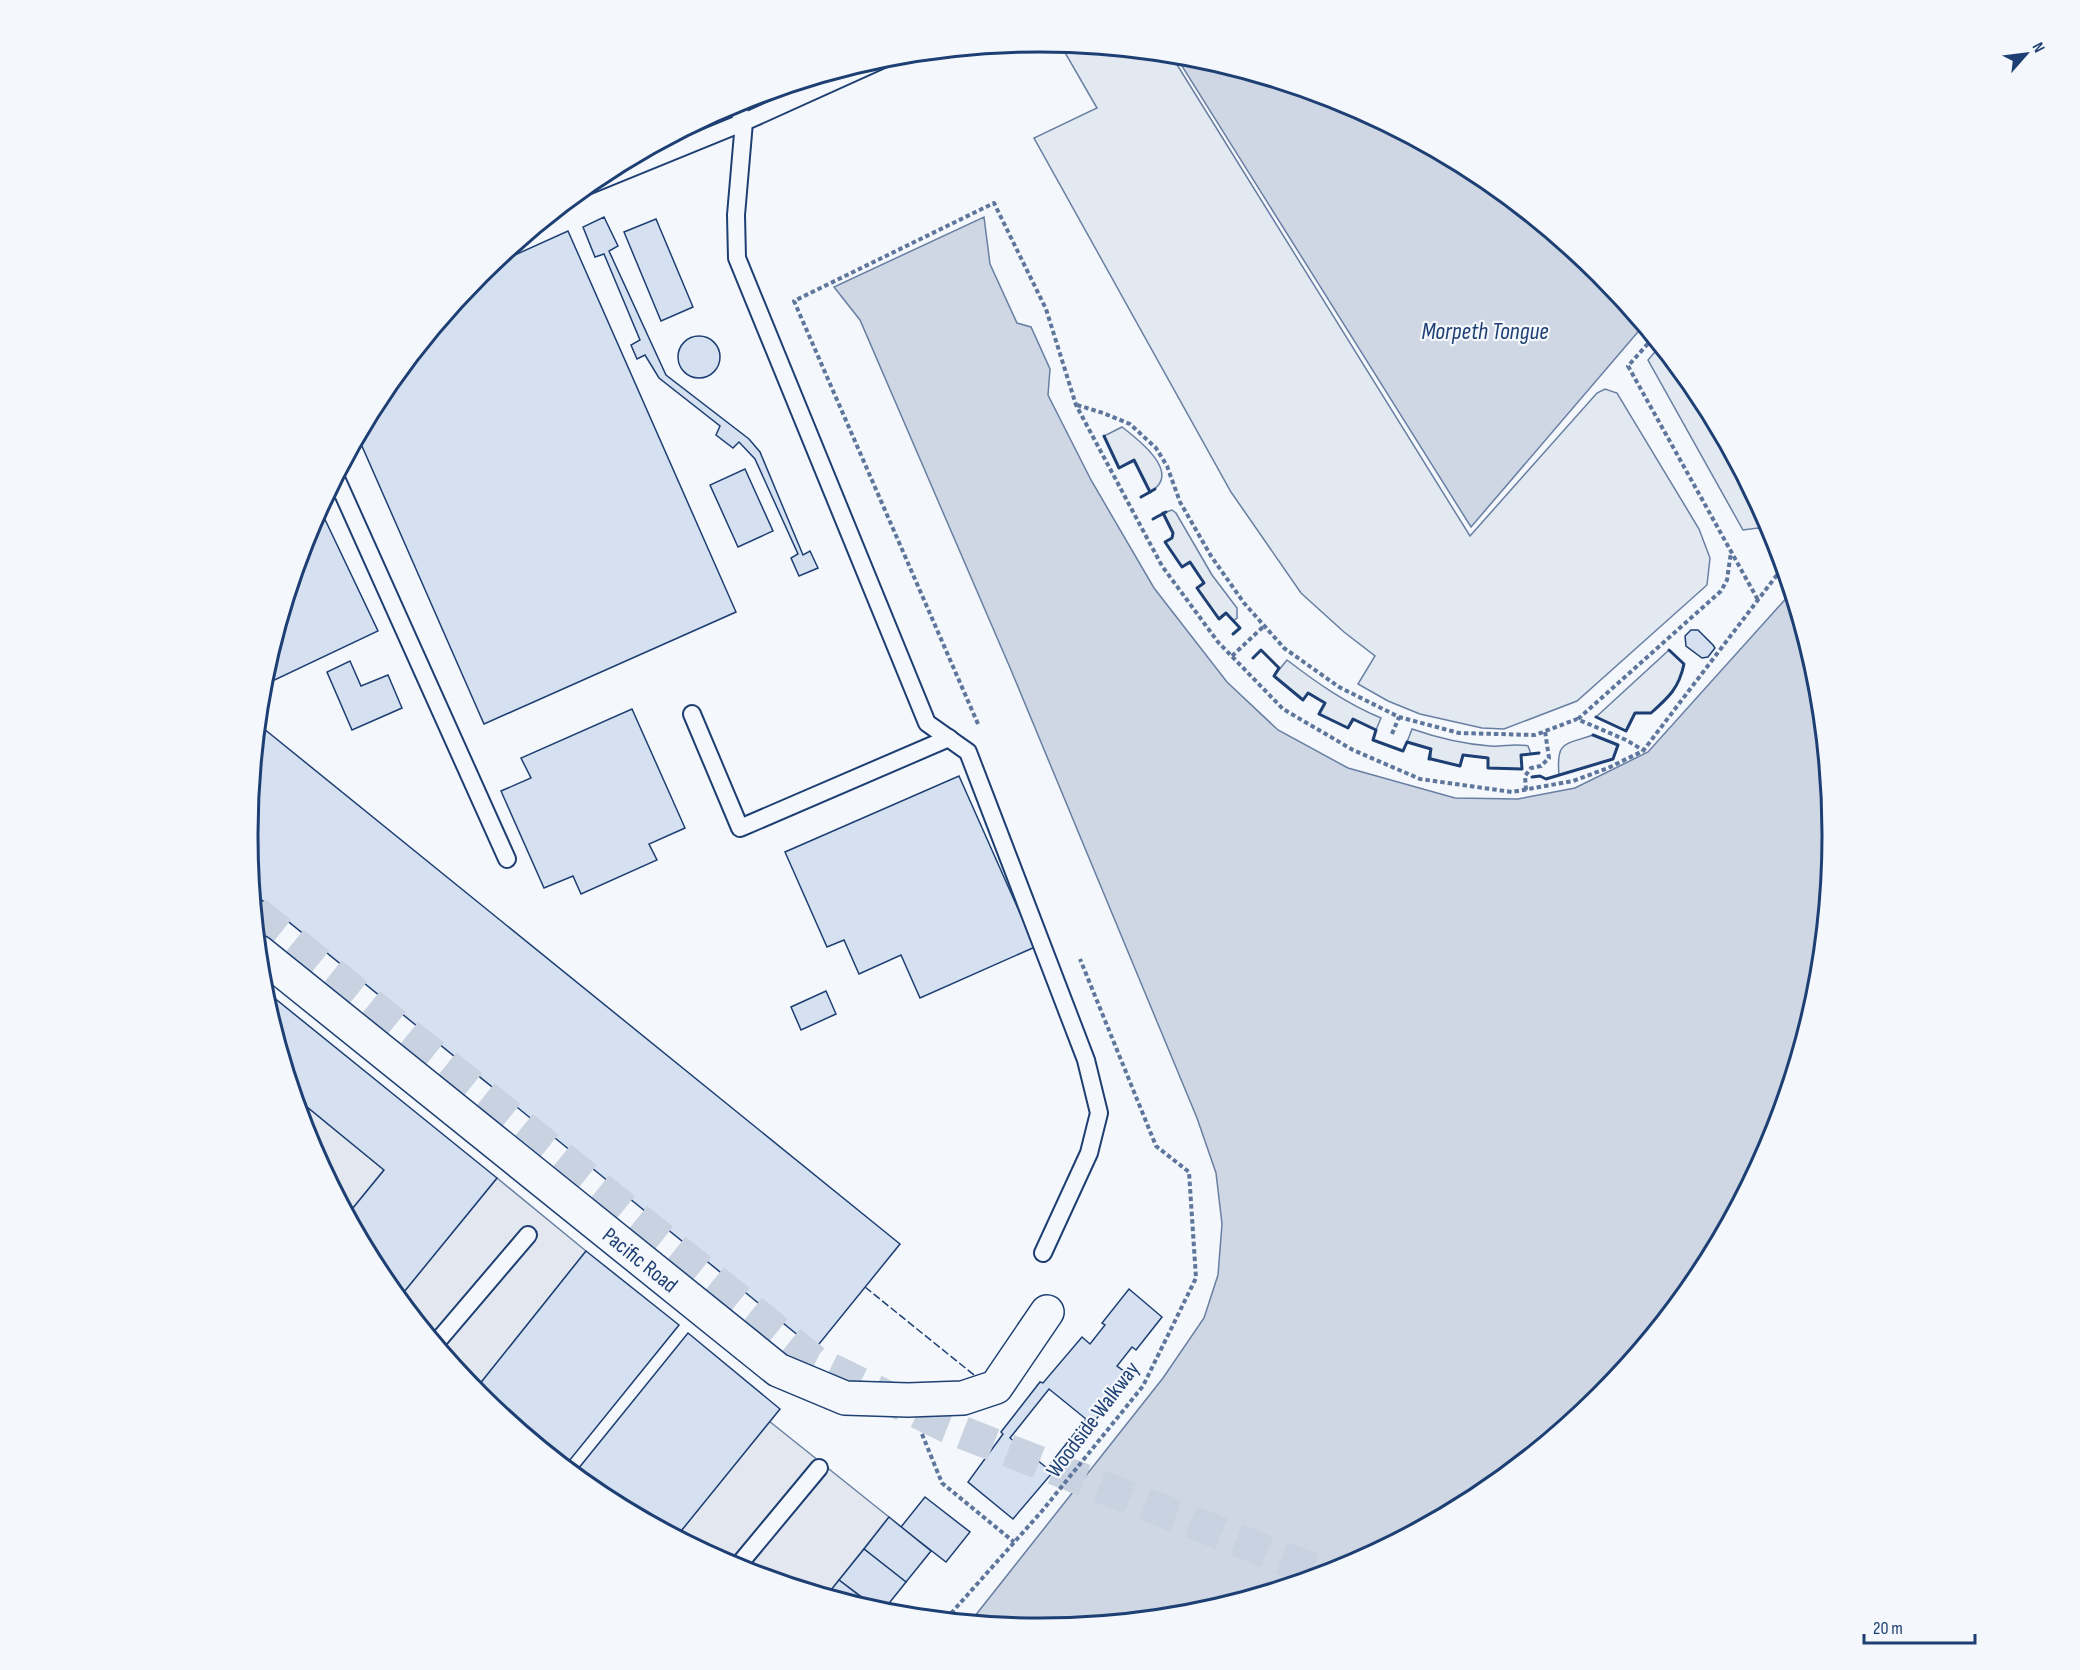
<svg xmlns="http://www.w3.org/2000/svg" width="2080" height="1670" viewBox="0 0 2080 1670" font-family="'Sofia Sans Condensed',sans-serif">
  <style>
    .green { fill: #e3e9f0; stroke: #687fa3; stroke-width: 1.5 }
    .parking { fill: #e3e8f0; stroke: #687fa3; stroke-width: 1.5 }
    .water { fill: #cfd7e4; stroke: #687fa3; stroke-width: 1.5 }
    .building { fill: #d5e0f0; stroke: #1d3f73; stroke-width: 1.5; fill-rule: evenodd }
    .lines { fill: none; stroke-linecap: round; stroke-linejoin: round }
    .primary-tunnel { stroke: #c9d2e0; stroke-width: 33; stroke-dasharray: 33 16; stroke-linecap: butt }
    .service-casing { stroke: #1d3f73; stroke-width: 20 }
    .minor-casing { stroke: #1d3f73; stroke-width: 36 }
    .path { stroke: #5e769c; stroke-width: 4; stroke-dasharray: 4.5 3; stroke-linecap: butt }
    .service { stroke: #f4f7fb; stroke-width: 16 }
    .minor { stroke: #f4f7fb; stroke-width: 33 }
    .fence { stroke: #1d3f73; stroke-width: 1.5; stroke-dasharray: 8 3; stroke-linecap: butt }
    .wall { stroke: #1d3f73; stroke-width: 3 }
    .labels { text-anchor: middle; stroke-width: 4.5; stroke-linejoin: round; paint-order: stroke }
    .street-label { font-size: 22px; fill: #1d3f73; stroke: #f4f7fb }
    .water-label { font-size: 24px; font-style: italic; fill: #1d3f73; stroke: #f4f7fb }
    .rim { fill: none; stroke: #1d3f73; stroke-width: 3 }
  </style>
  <rect width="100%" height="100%" fill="#f4f7fb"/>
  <g class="green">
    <polygon points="1060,44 1171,55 1470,536 1597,393 1605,389 1617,393 1699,529 1710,558 1707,585 1577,701 1504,729 1482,728 1420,714 1388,701 1358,684 1375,656 1344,632 1301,593 1231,492 1034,138 1097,108"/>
    <polygon points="1660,346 1700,395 1774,537 1758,528 1743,530 1648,360"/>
    <path d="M1122 427C1139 440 1183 474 1150 492L1135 461 1119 468 1104 436Z"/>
    <polygon points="1172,510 1176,513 1212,575 1237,608 1237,618 1233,621 1226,613 1219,619 1197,588 1204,583 1190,563 1182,567 1165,542 1172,538 1173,533 1163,513"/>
    <path d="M1669 650 1684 664C1679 688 1669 697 1651 713H1635L1626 731 1596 717Z"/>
    <path d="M1287 660C1317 683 1347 704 1381 718L1376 730 1354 720 1348 728 1319 714 1325 703 1309 693 1303 700 1274 676Z"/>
    <path d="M1412 729C1438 738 1463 744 1490 746 1503 747 1515 743 1528 746L1531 754 1521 755 1522 769 1488 768V758L1463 755 1460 766 1431 759V749L1407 742Z"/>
    <path d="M1593 735 1618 745 1613 759 1559 775C1556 741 1564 745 1593 735Z"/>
  </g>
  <g class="parking">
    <polygon points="295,1097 384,1170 348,1214 307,1138"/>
    <polygon points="497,1178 586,1251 475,1390 399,1298"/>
    <polygon points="769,1421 889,1517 827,1595 736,1567 677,1536"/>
  </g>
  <g class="water">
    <polygon points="1175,55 1195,57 1344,103 1481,176 1601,275 1643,326 1471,527"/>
    <polygon points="984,217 990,264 1017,323 1031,327 1050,369 1048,395 1091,480 1154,588 1227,682 1278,730 1348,768 1455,798 1518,799 1575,788 1648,752 1791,593 1818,681 1833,835 1818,990 1772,1139 1699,1276 1600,1396 1480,1495 1343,1568 1194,1613 1040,1628 971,1621 1163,1378 1204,1318 1218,1275 1222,1224 1216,1173 1197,1118 1011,670 860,320 834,287"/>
  </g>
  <g class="building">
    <polygon points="604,217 618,246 609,251 666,375 749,439 760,452 803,555 810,551 818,568 799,576 791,558 798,554 755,459 739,442 733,448 716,435 720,426 659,378 645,355 637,359 631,345 640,340 604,254 595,257 583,227"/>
    <polygon points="656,219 693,307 661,321 624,232"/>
    <polygon points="568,231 736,612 484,724 358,437 381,394 480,274 486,268"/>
    <circle cx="699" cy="357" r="21"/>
    <polygon points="745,469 773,531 738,547 710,485"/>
    <polygon points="320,509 378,631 264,685 262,680 308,531"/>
    <polygon points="1691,630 1698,630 1713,645 1715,648 1708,657 1702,658 1686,646 1685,636"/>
    <polygon points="350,661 361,686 388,675 402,708 352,730 327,672"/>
    <polygon points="632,709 685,828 649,844 657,860 581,894 573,876 544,888 501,791 531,778 521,758"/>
    <polygon points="258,724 900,1244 815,1349 253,893 247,835"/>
    <polygon points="959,776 1035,947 920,998 901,955 859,974 844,940 827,947 785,852"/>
    <polygon points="262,988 497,1178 399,1298 380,1275 348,1214 384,1170 295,1097"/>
    <polygon points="826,991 836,1014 801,1030 791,1007"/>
    <polygon points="586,1251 679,1325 565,1466 475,1390"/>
    <path d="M1129 1289 1162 1317 1136 1350 1132 1347 1117 1366 1128 1374 1113 1394 1115 1396 1093 1423 1095 1425 1054 1475 1052 1473 1013 1519 968 1482 1003 1434 1001 1432 1040 1382 1043 1383 1082 1337 1090 1344 1105 1325 1102 1323ZM1049 1389 1086 1419 1047 1468 1010 1438Z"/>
    <polygon points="688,1333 780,1409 677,1536 599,1494 574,1474"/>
    <polygon points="925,1497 970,1532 946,1562 901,1527"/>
    <polygon points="889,1517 931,1551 906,1582 864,1549"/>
    <polygon points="864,1549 906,1582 882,1612 839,1580"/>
    <polygon points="839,1580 879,1611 827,1595"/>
  </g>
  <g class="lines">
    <polyline class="primary-tunnel" points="255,912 814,1361 946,1426 1324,1574"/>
    <defs>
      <g id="service">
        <polyline points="888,57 744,122 736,215 737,258 927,723 968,752 1086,1060 1099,1113 1089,1153 1043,1253"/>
        <polyline points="587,186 744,122 735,103"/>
        <polyline points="336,478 507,859"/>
        <polyline points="692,714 740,828 949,738"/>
        <polyline points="436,1343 528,1235"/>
        <polyline points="736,1568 819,1468"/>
      </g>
      <g id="minor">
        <path id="s1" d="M259 952 778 1370 845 1398 908 1400 963 1398 996 1387 1047 1312"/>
      </g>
    </defs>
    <use href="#service" class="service-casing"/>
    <use href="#minor" class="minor-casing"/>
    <g class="path">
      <polyline points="1653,338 1628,366 1758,600"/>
      <polyline points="1077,405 1103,413 1130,424 1156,448 1167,466 1180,502 1211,556 1244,603 1284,648 1339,687 1399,717 1459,733 1535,735 1577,719 1626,740 1643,750"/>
      <polyline points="1232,656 1264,626"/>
      <polyline points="1578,719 1721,591 1727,580 1731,552"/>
      <polyline points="978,724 794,301 994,203 1046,309 1076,405 1162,566 1218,642 1283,709 1353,750 1420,779 1512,792 1573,781 1608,768 1643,751 1783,567"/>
      <polyline points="1392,734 1399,717"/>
      <polyline points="1526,790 1525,776 1531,768 1541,766 1549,758 1545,731"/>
      <polyline points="922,1434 942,1483 1014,1542"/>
      <polyline points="946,1619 1042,1511 1143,1386 1196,1278 1189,1172 1156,1146 1080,959"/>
    </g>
    <use href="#service" class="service"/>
    <use href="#minor" class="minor"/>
    <polyline class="fence" points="865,1287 974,1375"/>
    <g class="wall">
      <polyline points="1104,436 1119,468 1134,460 1150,492 1155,489"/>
      <polyline points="1141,497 1150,492"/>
      <polyline points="1163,513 1173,533 1172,538 1165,542 1182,567 1190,562 1204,583 1197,588 1219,619 1226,613 1240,628 1233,634"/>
      <polyline points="1153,519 1166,512"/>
      <polyline points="1253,658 1261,650 1279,668 1274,676 1303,700 1308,693 1325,703 1319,714 1348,728 1353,719 1376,730 1373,740 1403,751 1407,742 1431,749 1429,759 1431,759 1460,766 1463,755 1488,758 1488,768 1522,769 1521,755 1539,753"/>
      <path d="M1596 717 1626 731 1635 713H1651C1669 697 1679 688 1684 664L1669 650"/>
      <polyline points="1532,777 1540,776 1546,779 1613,759 1618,745 1593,735"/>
    </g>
  </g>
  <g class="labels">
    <g class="street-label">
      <text dy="8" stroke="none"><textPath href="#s1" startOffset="490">Pacific Road</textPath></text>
      <text transform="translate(1092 1419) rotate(-53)" y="8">Woodside Walkway</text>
    </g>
    <g class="water-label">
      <text x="1485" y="339">Morpeth Tongue</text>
    </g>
  </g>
  <path d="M0 0H2080V1670H0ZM1040 52H1040A782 782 0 0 1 1822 834V836A782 782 0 0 1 1040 1618H1040A782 782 0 0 1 258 836V834A782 782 0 0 1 1040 52Z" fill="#f4f7fb" fill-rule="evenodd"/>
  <path class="rim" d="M1040 52H1040A782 782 0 0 1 1822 834V836A782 782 0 0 1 1040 1618H1040A782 782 0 0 1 258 836V834A782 782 0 0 1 1040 52Z"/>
  <g transform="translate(2026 54) rotate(62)" stroke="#f4f7fb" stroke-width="4.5" paint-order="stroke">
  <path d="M0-4.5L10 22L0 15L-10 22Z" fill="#1d3f73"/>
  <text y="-9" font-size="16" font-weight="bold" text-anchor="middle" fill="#1d3f73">N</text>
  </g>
  <path d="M1864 1634v9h111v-9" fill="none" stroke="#1d3f73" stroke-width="3"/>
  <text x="1873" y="1634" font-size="18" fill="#1d3f73" stroke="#f4f7fb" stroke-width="4.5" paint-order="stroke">20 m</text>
</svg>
